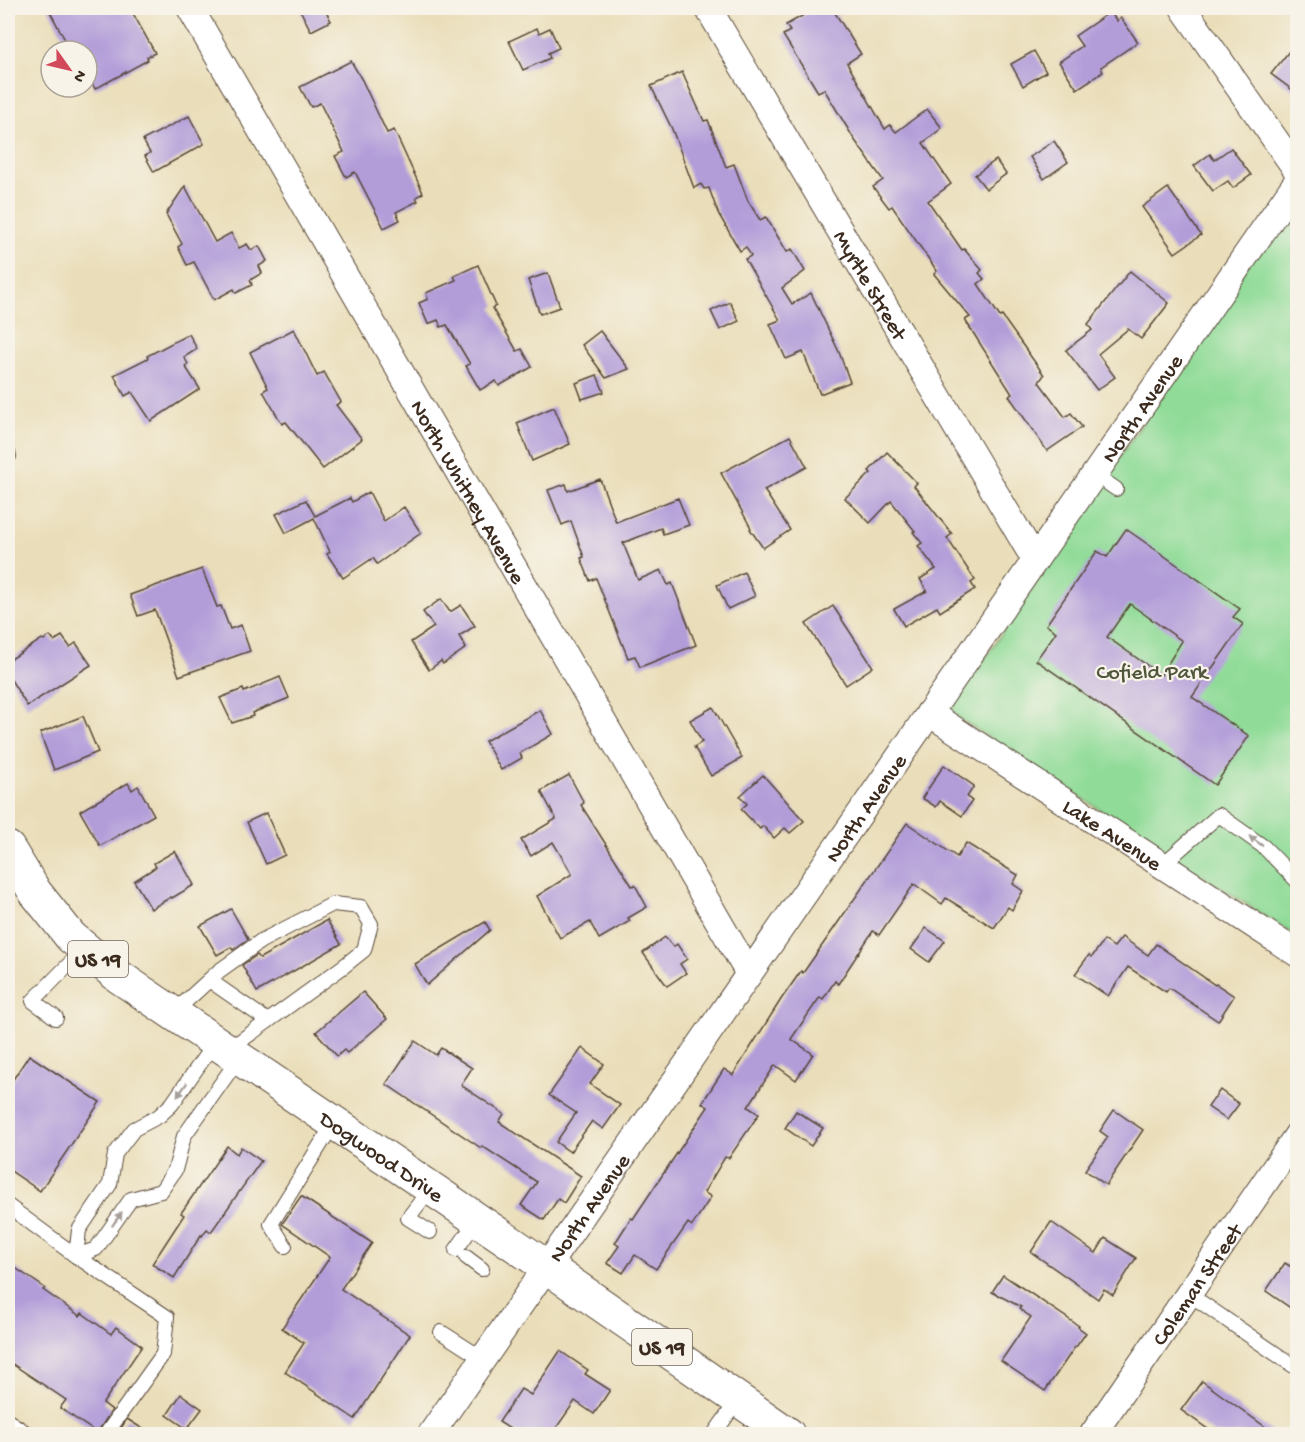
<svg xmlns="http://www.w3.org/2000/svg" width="1305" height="1442" viewBox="0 0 1305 1442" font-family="'Gochi Hand',sans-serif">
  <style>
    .green { fill: #8fdb97; stroke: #65825a; stroke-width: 1.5 }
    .building { fill: #b29dd9; fill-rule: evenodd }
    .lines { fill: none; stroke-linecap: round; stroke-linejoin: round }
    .lane-casing { stroke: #554535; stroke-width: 16 }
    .street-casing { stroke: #554535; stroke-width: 28 }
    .primary-casing { stroke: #554535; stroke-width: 35 }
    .lane { stroke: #fff; stroke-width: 14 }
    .street { stroke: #fff; stroke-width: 26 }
    .primary { stroke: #fff; stroke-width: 33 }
    .oneway { fill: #a79f9a }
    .labels { text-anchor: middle; stroke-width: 4.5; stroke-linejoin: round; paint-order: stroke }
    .shield { fill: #f7f3e8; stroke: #73665b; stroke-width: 1.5 }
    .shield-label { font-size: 21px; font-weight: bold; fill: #3b2a1e }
    .street-label { font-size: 22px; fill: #3b2a1e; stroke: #f7f3e8 }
    .park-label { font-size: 22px; fill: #50563c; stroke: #f7f3e8 }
  </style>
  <rect width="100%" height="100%" fill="#f7f3e8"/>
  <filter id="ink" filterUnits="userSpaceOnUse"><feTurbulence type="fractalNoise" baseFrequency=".0167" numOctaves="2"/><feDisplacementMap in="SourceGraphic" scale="12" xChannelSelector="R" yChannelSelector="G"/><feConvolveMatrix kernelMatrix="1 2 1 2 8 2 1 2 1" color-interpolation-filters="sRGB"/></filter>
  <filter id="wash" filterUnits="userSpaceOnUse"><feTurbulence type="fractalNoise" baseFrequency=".008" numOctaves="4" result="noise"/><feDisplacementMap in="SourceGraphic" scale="24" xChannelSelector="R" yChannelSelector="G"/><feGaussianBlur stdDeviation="1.35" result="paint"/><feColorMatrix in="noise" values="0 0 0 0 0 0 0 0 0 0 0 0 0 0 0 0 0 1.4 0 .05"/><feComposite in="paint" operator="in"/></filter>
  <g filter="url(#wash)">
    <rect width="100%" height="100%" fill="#eadeba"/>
    <polygon class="green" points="1297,192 1297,937 949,712"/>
    <g id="blocks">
      <g class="building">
        <polygon points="48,8 130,8 155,53 147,57 148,60 95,89 87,73 87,51 71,51"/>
        <polygon points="299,8 324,8 331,21 311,31"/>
        <polygon points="816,8 832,8 861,54 847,63 885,129 890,125 896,132 927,109 942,128 923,143 951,184 928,201 962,250 964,249 982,270 979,273 984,279 978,284 1000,317 1002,316 1044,375 1039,382 1065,417 1071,413 1082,427 1047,451 1009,396 1012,394 965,320 970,317 934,274 937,271 892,206 889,208 873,187 883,180 854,139 824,89 818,92 783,35 790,31 786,25"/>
        <polygon points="1110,12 1117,21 1121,18 1138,42 1101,67 1103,72 1077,89 1059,62 1082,46 1075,36"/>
        <polygon points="537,28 539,33 550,28 559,48 548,53 550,58 523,70 509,41"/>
        <polygon points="1298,40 1298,94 1271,74"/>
        <polygon points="1034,51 1046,72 1023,86 1011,64"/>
        <polygon points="351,61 362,80 387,133 394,130 423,193 416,197 418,201 396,212 400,220 384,228 355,172 346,177 335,156 344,152 320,103 311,107 300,87"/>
        <polygon points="682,72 704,121 708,120 726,167 734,164 748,201 760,220 766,217 787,252 792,249 805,271 782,288 792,304 811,293 839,352 850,382 820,394 803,352 786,359 770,324 780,320 745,259 751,256 746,247 740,251 718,213 709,188 704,189 701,184 694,188 672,129 651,86"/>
        <polygon points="189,116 204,144 154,172 145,156 150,153 143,140"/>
        <polygon points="1054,141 1068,162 1044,179 1030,157"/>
        <polygon points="1231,148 1251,175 1233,188 1228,181 1213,191 1194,166 1210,154 1214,160"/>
        <polygon points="996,160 1006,174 986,189 975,175"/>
        <polygon points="185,186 215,242 231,233 239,248 247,244 251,250 259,246 267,261 259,266 262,273 250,280 252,285 236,293 234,289 214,300 194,262 187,265 178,247 182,244 166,214"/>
        <polygon points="1168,188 1201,235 1175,253 1142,207"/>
        <polygon points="478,265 496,306 492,308 517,351 522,349 532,367 499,386 496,381 480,390 466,366 470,364 447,325 441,327 438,320 428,324 419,303 428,299 426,293 456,280 454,276"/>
        <polygon points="1130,271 1169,303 1141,339 1128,329 1098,354 1115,377 1097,390 1066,350 1092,330 1088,324"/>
        <polygon points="548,273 560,307 540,314 528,280"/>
        <polygon points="730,302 739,321 720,330 711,311"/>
        <polygon points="294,329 317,376 324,372 341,402 336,405 362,439 323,469 286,422 282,424 263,391 268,388 250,352"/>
        <polygon points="600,331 629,369 606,378 582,345"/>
        <polygon points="189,334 197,349 184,357 188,364 185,366 200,389 151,421 132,392 125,396 114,375 148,358 147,356"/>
        <polygon points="597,375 604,392 582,399 576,383"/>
        <polygon points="554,407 570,444 532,461 517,423"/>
        <polygon points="790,436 807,467 764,490 790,530 763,548 750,529 751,528 721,473"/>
        <polygon points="887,452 917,483 914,486 952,534 947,538 975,580 971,583 975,589 940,612 937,607 904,626 894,609 927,591 920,579 936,569 918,546 922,543 913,532 915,531 891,501 870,523 845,498 871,473 869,471"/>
        <polygon points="600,479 616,522 678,498 689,525 663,534 661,528 623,543 638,580 661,570 668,585 672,583 696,645 640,667 635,656 628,658 596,578 590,581 581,558 584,557 571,521 562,525 548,490 566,484 568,491"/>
        <polygon points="369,492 384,521 404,507 421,533 377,564 373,558 343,578 327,554 330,552 314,518 286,533 276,514 306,500 315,516 350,498 352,502"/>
        <path d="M1126 529 1240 609 1233 617 1243 624 1192 697 1249 736 1215 785 1036 660 1056 632 1046 625 1097 551 1107 557ZM1130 604 1182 641 1161 675 1107 637Z"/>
        <polygon points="202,569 217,607 221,606 230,629 241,625 250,651 179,676 155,610 138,616 130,595"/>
        <polygon points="744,572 755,596 728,609 717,585"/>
        <polygon points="441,599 450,612 461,605 475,626 459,636 466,648 443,664 441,661 429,670 411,642 434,627 423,612"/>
        <polygon points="833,606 873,667 846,685 806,624"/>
        <polygon points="50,636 54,641 62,636 70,647 76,643 91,665 27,706 8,675 8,661 42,639 44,640"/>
        <polygon points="280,677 289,698 252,713 253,716 232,723 220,698 243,689 244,692"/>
        <polygon points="713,707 742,758 711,776 694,747 702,742 690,720"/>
        <polygon points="540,710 553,734 520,753 522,758 501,770 485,741"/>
        <polygon points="83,716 98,752 54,770 40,733"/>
        <polygon points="944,765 974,786 967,797 972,801 962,816 940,801 936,807 922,798"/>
        <polygon points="569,775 584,803 581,805 632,886 635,885 647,907 628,918 630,921 599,939 590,922 560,938 537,896 572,874 553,842 531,856 521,840 556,819 541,791"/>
        <polygon points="763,775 804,821 790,833 785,828 774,838 763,826 760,829 741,809 747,804 740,796"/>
        <polygon points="128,783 132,790 138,786 154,815 100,846 80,811"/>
        <polygon points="266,813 285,855 266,864 247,822"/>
        <polygon points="907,823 957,857 966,843 1018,875 1013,884 1023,891 1012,910 1008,907 994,928 946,898 942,904 914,884 879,935 873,931 838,984 835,981 823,999 820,997 791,1039 813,1054 796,1080 775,1065 748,1107 759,1114 729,1158 725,1157 704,1192 711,1197 692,1226 688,1223 656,1269 635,1255 623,1273 607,1263 619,1246 615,1243 631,1218 633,1219 708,1107 702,1103 724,1069 733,1075 782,998 801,971 803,973"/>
        <polygon points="175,851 194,885 172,898 171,897 151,909 134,881 156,867 154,863"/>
        <polygon points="231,909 248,939 233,950 231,947 217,955 200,926"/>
        <polygon points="327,920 341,944 257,992 242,965 257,955 260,958"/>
        <polygon points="485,922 490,930 427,985 415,964"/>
        <polygon points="926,928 945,941 929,962 911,949"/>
        <polygon points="665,937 673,947 677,944 687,959 680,964 686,973 667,986 643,953"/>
        <polygon points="1122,937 1148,955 1156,944 1215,985 1216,984 1234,996 1218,1021 1169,988 1166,992 1128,967 1108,996 1075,974 1089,955 1092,957 1104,940 1114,947"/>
        <polygon points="363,992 387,1019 347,1053 344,1050 337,1056 316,1032"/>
        <polygon points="415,1041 436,1055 441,1048 472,1068 461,1085 504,1114 499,1122 581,1176 564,1203 558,1199 544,1220 521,1205 537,1182 482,1146 481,1148 386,1084"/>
        <polygon points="582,1048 604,1064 590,1084 620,1105 603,1129 592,1121 570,1152 556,1142 576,1113 549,1095"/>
        <polygon points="29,1055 100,1102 40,1191 8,1169 8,1087"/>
        <polygon points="1220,1090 1239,1104 1227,1120 1208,1107"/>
        <polygon points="1114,1110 1143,1130 1106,1185 1085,1170 1108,1137 1100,1131"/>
        <polygon points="796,1111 823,1128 811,1146 785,1128"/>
        <polygon points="227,1146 237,1154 241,1147 261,1161 211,1232 207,1229 202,1236 201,1235 174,1278 152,1264 184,1215 181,1213"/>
        <polygon points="301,1196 372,1243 341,1289 410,1335 355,1419 285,1372 304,1343 282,1328 330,1257 282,1224"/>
        <polygon points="1051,1222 1096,1253 1105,1238 1136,1258 1113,1295 1104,1289 1098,1299 1031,1252"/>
        <polygon points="8,1263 45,1288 43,1290 80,1316 82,1313 111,1334 116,1327 142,1346 103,1403 112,1410 97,1433 60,1408 66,1400 8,1361"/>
        <polygon points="1285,1263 1298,1271 1298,1313 1266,1291"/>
        <polygon points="1003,1275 1079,1326 1078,1327 1086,1333 1076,1347 1075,1347 1045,1391 1001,1361 1031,1317 1019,1309 1021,1307 992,1292"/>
        <polygon points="560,1351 588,1370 585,1374 610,1390 594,1414 575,1401 552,1434 518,1434 499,1422 521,1389 531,1395"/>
        <polygon points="1202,1381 1275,1434 1215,1434 1181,1410"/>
        <polygon points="181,1394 202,1409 187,1429 167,1415"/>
        <polygon points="127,1419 151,1434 117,1434"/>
      </g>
    </g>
  </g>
  <g filter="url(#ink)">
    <use href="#blocks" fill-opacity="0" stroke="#554535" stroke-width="1.5"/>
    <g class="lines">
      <defs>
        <g id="lane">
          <polyline points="8,453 9,456 8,457"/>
          <polyline points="1094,474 1116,489"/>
          <polyline points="1161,866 1219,815 1264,847 1298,882"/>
          <polyline points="209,980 268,1021"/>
          <polyline points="173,1013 219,971 261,941 333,904 361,907 371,924 364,950 344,966 228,1050"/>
          <polyline points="56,1018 33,1001 85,948"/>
          <polyline points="8,1206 76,1256 167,1317 163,1354 106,1434"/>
          <polyline points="430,1232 408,1218 431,1188"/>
          <polyline points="285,1246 271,1224 334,1123"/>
          <polyline points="456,1250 477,1220"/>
          <polyline points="76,1256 96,1249 131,1199 161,1191 175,1170 184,1136 239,1058"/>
          <polyline points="76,1256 79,1230 110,1184 115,1154 134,1129 159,1116 172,1104 215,1042"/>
          <polyline points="466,1257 482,1269"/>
          <polyline points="1189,1294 1298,1369"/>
          <polyline points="441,1332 483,1359"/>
          <polyline points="8,1421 28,1434"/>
          <polyline points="714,1434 738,1400"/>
        </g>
        <g id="street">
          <path id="s1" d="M190 8 749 974"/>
          <path id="s2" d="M708 8 1035 560"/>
          <polyline points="1183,8 1298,172"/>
          <path id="s3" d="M929 713 1298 954"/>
          <path id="s4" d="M431 1434 1298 180"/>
          <path id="s5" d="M1093 1434 1298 1134"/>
        </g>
        <g id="primary">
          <path id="s6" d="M8 848 35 892 71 937 118 976 547 1267 788 1434"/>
        </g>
      </defs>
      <use href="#lane" class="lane-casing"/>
      <use href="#street" class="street-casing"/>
      <use href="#primary" class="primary-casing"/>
      <use href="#lane" class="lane"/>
      <use href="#street" class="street"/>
      <use href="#primary" class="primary"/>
    </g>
    <defs><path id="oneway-solid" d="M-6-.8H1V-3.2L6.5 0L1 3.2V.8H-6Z" transform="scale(1.5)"/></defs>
    <g class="oneway">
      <use href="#oneway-solid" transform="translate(1256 841) rotate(-144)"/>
      <use href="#oneway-solid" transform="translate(182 1090) rotate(125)"/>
      <use href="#oneway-solid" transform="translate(117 1219) rotate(-55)"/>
    </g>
  </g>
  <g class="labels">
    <g class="shield">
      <rect x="68" y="941" width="60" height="36" rx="4.5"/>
      <rect x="632" y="1329" width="60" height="36" rx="4.5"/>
    </g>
    <g class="shield-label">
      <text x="98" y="966">US 19</text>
      <text x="662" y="1354">US 19</text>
    </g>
    <g class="street-label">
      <text dy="8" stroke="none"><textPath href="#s2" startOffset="321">Myrtle Street</textPath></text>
      <text dy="8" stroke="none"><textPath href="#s4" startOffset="1248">North Avenue</textPath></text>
      <text dy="8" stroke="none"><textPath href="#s1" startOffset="558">North Whitney Avenue</textPath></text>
      <text dy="8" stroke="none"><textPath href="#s4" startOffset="762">North Avenue</textPath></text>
      <text dy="8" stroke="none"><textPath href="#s3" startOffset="220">Lake Avenue</textPath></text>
      <text dy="8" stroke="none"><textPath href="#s6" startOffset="490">Dogwood Drive</textPath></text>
      <text dy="8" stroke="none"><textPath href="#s4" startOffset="276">North Avenue</textPath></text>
      <text dy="8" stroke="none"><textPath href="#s5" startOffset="182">Coleman Street</textPath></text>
    </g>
    <g class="park-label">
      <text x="1152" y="678">Cofield Park</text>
    </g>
  </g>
  <rect width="1305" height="1442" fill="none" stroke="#f7f3e8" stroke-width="30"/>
  <g transform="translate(69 69) rotate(124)"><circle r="28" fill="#f7f3e8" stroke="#aca397" stroke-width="1.5"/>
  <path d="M0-4.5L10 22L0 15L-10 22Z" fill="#d1495b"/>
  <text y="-9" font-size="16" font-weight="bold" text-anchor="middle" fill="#3b2a1e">N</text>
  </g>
</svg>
